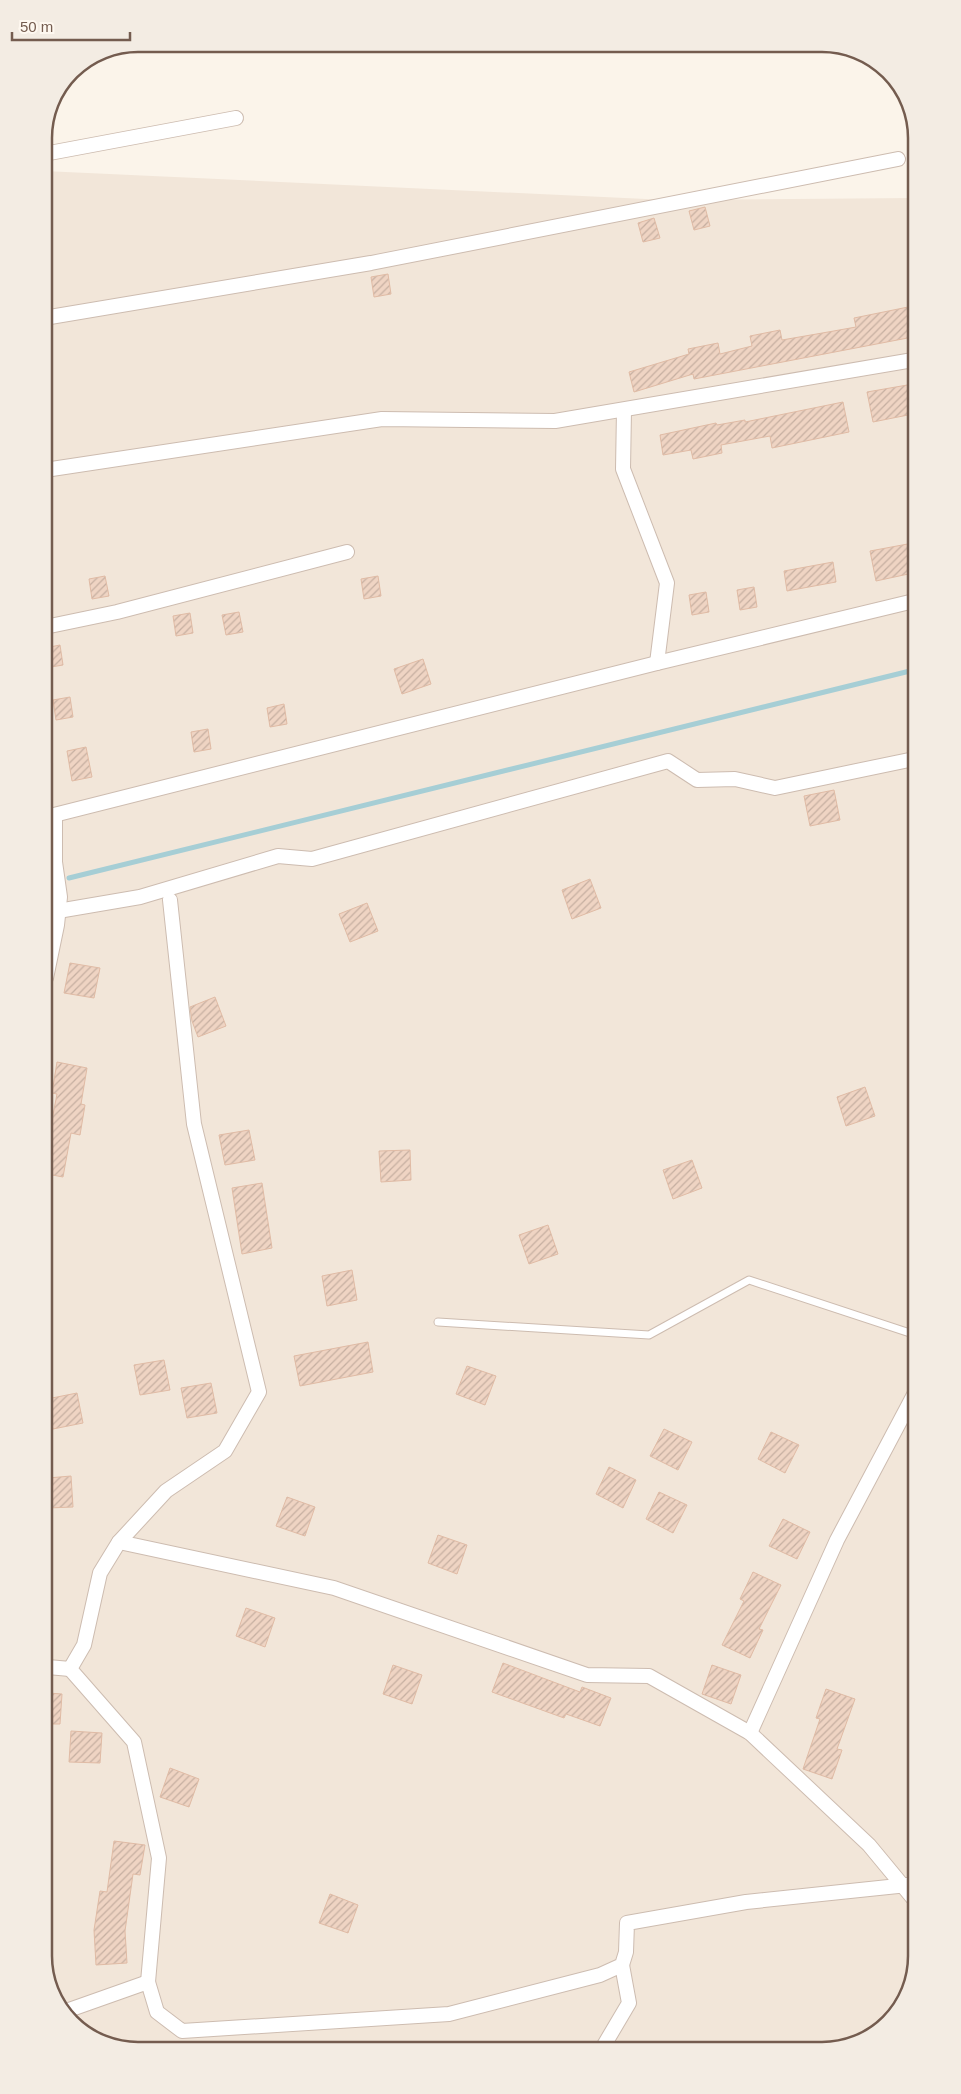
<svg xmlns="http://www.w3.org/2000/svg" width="961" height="2094" viewBox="0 0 961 2094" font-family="Helvetica,sans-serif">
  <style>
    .residential { fill: #f2e6d9 }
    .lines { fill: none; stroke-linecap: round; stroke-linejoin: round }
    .stream { stroke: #a6ced5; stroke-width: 5 }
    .building { fill: url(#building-hatch); stroke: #e0bba5 }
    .lane-casing { stroke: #cdbcb0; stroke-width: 9 }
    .street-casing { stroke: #cdbcb0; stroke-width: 16 }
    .lane { stroke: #fff; stroke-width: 7 }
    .street { stroke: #fff; stroke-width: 14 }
    .rim { fill: none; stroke: #745c4f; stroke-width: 2.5 }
  </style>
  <defs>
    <pattern id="building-hatch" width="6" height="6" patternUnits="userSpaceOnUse" patternTransform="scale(1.25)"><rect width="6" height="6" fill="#efd4c3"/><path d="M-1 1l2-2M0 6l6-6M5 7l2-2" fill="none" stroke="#c6afa1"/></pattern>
  </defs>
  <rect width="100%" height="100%" fill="#fbf4ea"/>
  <polygon class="residential" points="44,171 667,200 912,198 917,1956 898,2013 853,2045 132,2050 80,2031 49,1986"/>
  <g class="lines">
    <polyline class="stream" points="69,878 914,670"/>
  </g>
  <g class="building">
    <polygon points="705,207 710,226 694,230 689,211"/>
    <polygon points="654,218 660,238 643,242 638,223"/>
    <polygon points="388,274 391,294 374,297 371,277"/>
    <polygon points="913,306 913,337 694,379 693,374 634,392 629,372 689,354 688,349 718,343 720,354 752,346 750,336 780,330 782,340 828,332 856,327 854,318"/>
    <polygon points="913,384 913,414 873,422 867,392"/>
    <polygon points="843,402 849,432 772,448 770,436 721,445 722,453 693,459 691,450 663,455 660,435 716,423 717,425 745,420 745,422"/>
    <polygon points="913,543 913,573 876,581 870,551"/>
    <polygon points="833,562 836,582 787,591 784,571"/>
    <polygon points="105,576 109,596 92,599 89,579"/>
    <polygon points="378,576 381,596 364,599 361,579"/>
    <polygon points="754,587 757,607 740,610 737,590"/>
    <polygon points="706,592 709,612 692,615 689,595"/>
    <polygon points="239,612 243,632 226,635 222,615"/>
    <polygon points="190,613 193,633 176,636 173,616"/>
    <polygon points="60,645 63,665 45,668 45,648"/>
    <polygon points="423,659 431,684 402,694 394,669"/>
    <polygon points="70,697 73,717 56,720 53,700"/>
    <polygon points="284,704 287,724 270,727 267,708"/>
    <polygon points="208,729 211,749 194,752 191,732"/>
    <polygon points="86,747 92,777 72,781 67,751"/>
    <polygon points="834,790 840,820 810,826 804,796"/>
    <polygon points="590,879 601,908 572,919 562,890"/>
    <polygon points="367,903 378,931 350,942 339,914"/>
    <polygon points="70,963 100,968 94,998 64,993"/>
    <polygon points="215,997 226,1026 198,1037 192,1021 190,1007"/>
    <polygon points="57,1062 87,1068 81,1104 85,1105 80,1135 71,1133 63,1177 47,1174 47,1146 57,1094 52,1093"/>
    <polygon points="865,1087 875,1116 846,1126 837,1097"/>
    <polygon points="249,1130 255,1160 225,1165 219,1135"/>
    <polygon points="410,1150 411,1180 381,1182 379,1151"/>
    <polygon points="692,1160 702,1188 673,1199 663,1170"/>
    <polygon points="262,1183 272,1248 242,1254 232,1188"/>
    <polygon points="548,1225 558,1254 529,1264 519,1235"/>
    <polygon points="352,1270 357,1300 327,1306 322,1276"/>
    <polygon points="368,1342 373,1372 300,1386 294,1356"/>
    <polygon points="164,1360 170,1390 140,1395 134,1365"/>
    <polygon points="467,1366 496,1376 485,1405 456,1394"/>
    <polygon points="211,1383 217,1413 187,1418 181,1388"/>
    <polygon points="77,1393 83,1423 53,1429 47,1399"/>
    <polygon points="664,1429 692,1442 678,1470 650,1456"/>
    <polygon points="771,1432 799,1445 785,1473 758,1459"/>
    <polygon points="609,1467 636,1480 623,1508 596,1494"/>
    <polygon points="71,1476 73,1507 48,1508 48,1478"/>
    <polygon points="659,1492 687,1505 673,1533 646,1519"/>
    <polygon points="287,1497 315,1507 305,1536 276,1526"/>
    <polygon points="783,1519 810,1532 797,1559 769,1546"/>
    <polygon points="438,1535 467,1545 457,1574 428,1563"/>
    <polygon points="753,1572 781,1585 759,1629 763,1630 750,1658 722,1645 744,1601 740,1599"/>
    <polygon points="246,1608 275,1618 265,1647 236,1636"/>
    <polygon points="503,1663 580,1692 582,1687 611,1698 600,1726 566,1714 564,1718 492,1692"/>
    <polygon points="393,1665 422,1675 412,1704 383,1694"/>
    <polygon points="712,1665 741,1675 731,1704 702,1694"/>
    <polygon points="826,1689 855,1699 837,1749 842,1750 832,1779 803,1769 820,1719 816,1718"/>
    <polygon points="48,1693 62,1694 60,1724 48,1724"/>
    <polygon points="71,1731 102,1733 100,1763 69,1762"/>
    <polygon points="170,1768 199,1779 189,1807 160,1797"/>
    <polygon points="114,1841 145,1845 140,1875 133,1874 125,1931 127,1963 96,1965 94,1930 100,1891 107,1892"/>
    <polygon points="330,1894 358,1905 348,1933 319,1923"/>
  </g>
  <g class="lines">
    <defs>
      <polyline id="lane" points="438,1322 649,1335 749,1280 916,1335"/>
      <g id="street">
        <polyline points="44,154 236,118"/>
        <polyline points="44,318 371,263 898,159"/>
        <polyline points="624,410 623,469 667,583 657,663"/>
        <polyline points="45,470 382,419 555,421 913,360"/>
        <polyline points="45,627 117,612 347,552"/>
        <polyline points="46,817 657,663 914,601"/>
        <polyline points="58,911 140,897 278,856 312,859 668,761 697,780 735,779 775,788 914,759"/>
        <polyline points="46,978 57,925 60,897 55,862 55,815"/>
        <polyline points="119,1542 334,1588 587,1675 649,1676 750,1733 869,1845 917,1903"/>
        <polyline points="48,1667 70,1669"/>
        <polyline points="750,1733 837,1540 916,1391"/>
        <polyline points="148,1982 159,1858 134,1742 70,1669 84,1645 100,1573 119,1542 166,1491 225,1451 259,1392 194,1124 170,900"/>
        <polyline points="66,2011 148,1982 157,2012 182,2031 449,2014 600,1975 622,1965 626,1952 627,1923 746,1902 917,1884"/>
        <polyline points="603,2047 629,2003 622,1965"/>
      </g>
    </defs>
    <use href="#lane" class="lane-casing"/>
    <use href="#street" class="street-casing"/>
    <use href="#lane" class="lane"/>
    <use href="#street" class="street"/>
  </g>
  <path d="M0 0H961V2094H0ZM138 52H822A86 86 0 0 1 908 138V1956A86 86 0 0 1 822 2042H138A86 86 0 0 1 52 1956V138A86 86 0 0 1 138 52Z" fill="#f3ece3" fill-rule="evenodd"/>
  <path class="rim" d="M138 52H822A86 86 0 0 1 908 138V1956A86 86 0 0 1 822 2042H138A86 86 0 0 1 52 1956V138A86 86 0 0 1 138 52Z"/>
  <path d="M12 32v8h118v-8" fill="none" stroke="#745c4f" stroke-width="2.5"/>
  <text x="20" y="32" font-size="15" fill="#745c4f" stroke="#fef8f0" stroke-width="4" paint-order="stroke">50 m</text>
</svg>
